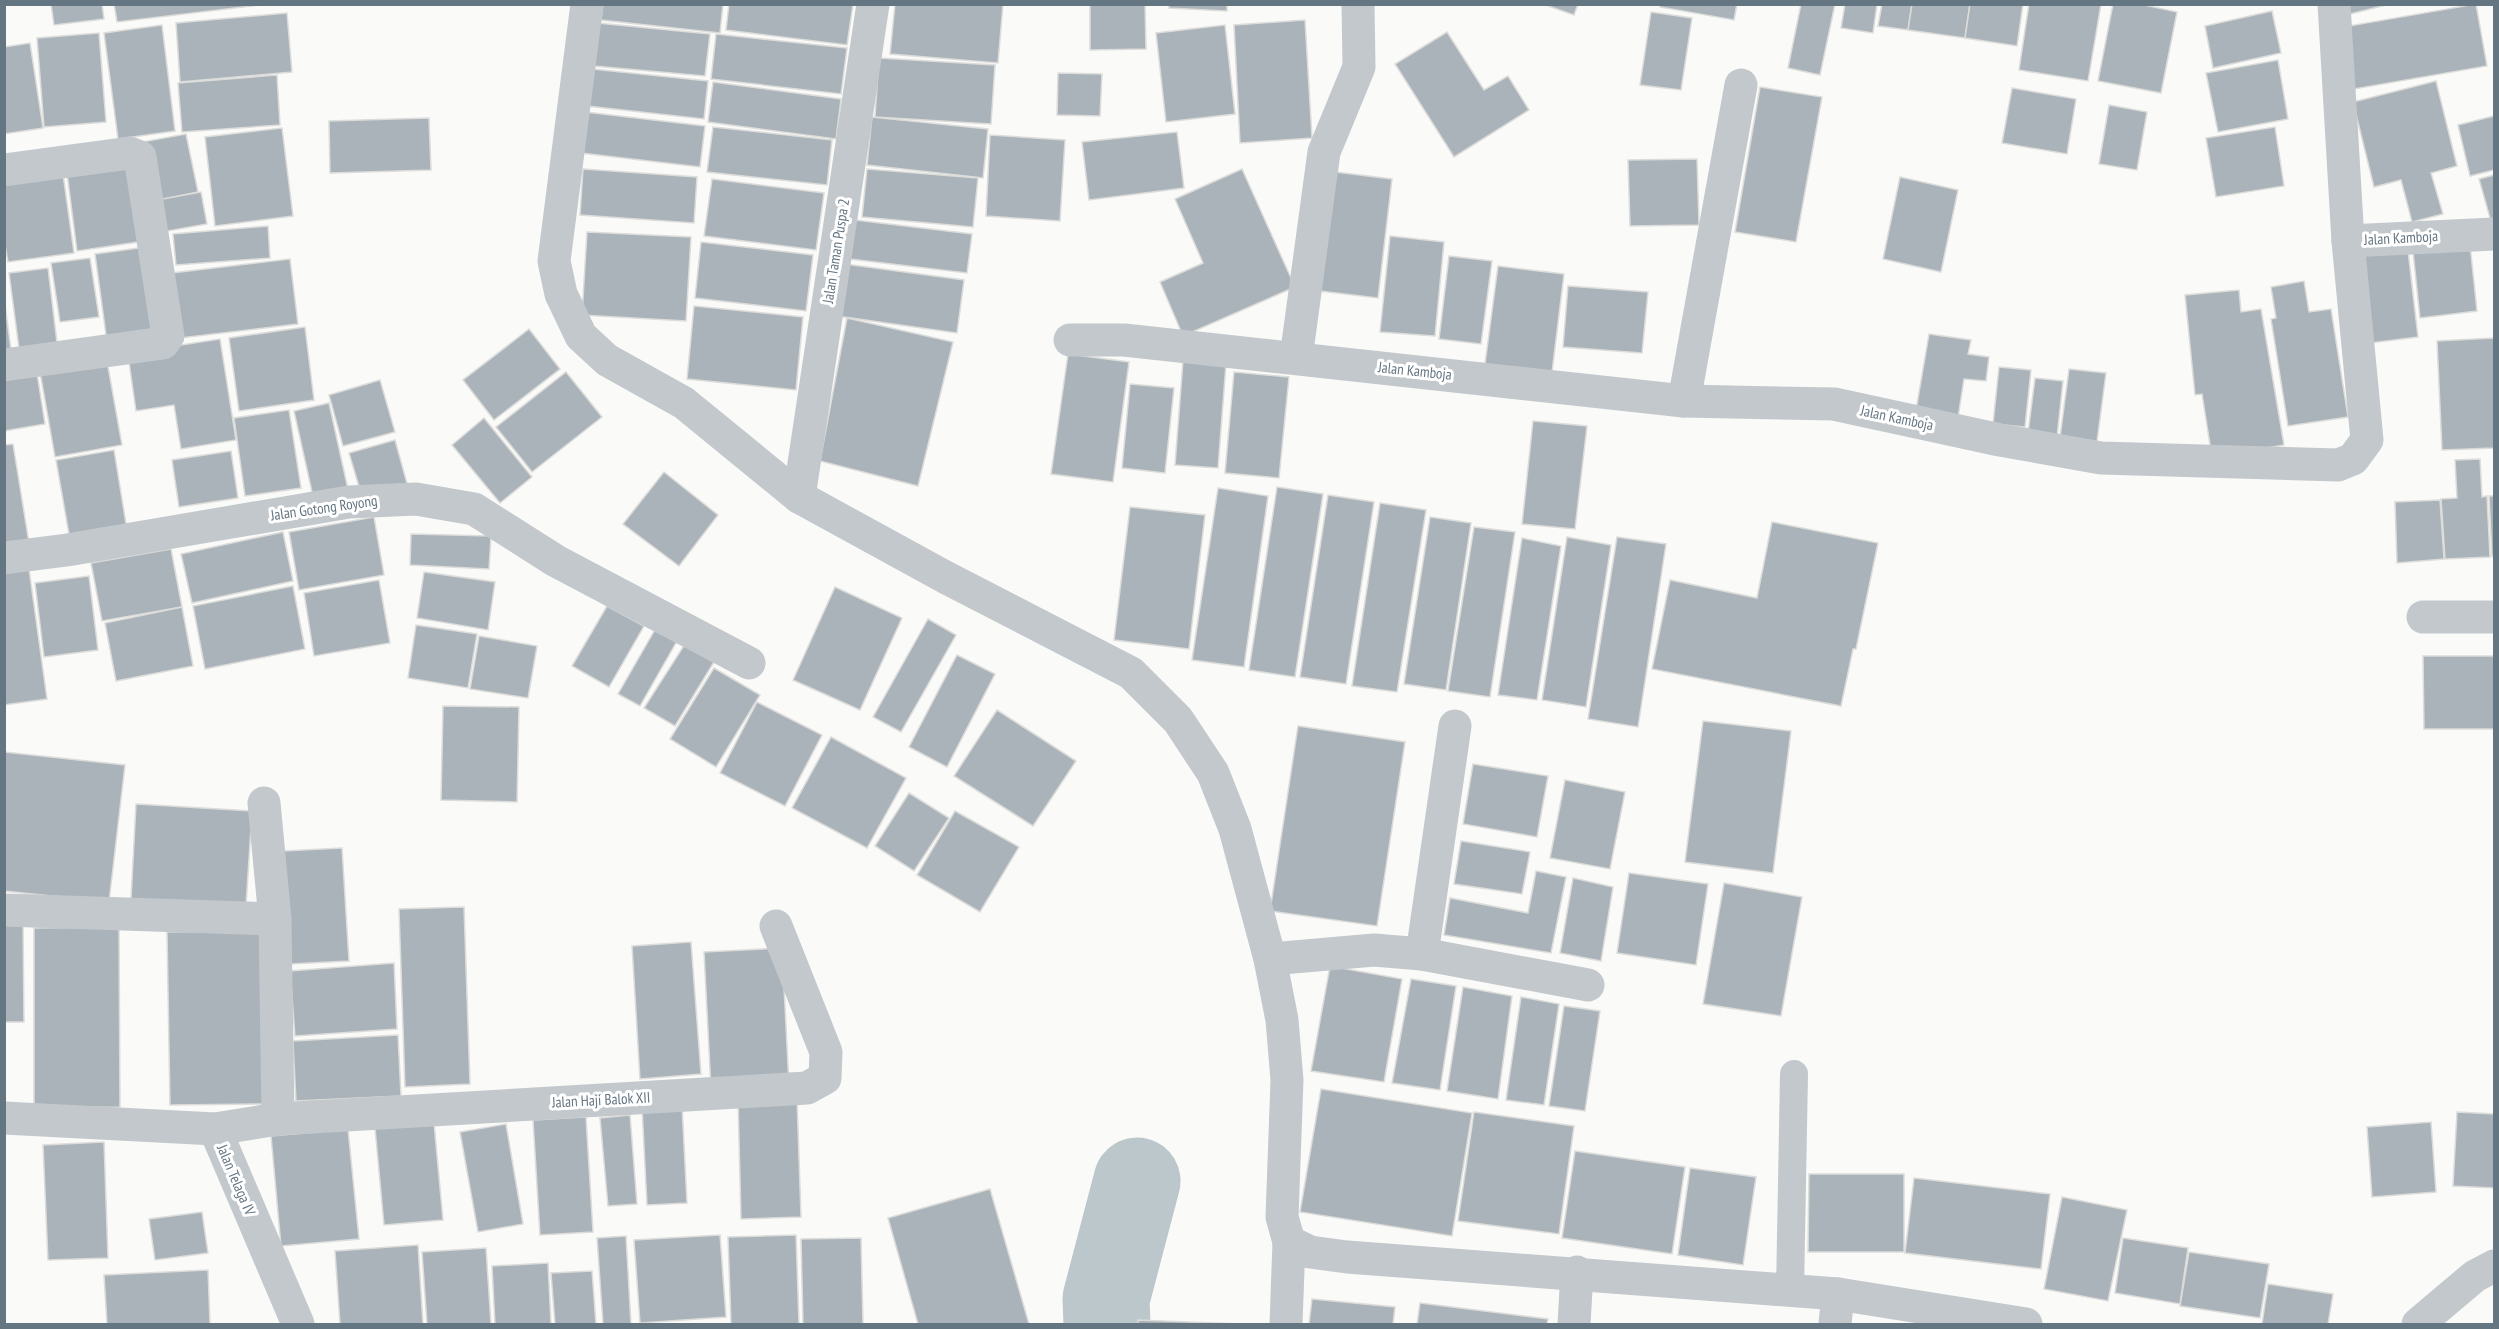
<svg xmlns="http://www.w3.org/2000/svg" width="2499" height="1329" viewBox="0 0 2499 1329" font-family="'PT Sans Narrow',sans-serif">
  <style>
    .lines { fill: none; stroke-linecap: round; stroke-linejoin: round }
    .river { stroke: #bbc7cb; stroke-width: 87 }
    .building { fill: #aab3b9; stroke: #dcdcda; stroke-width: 1.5 }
    .service { stroke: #c3c8cc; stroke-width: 28 }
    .minor { stroke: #c3c8cc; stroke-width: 33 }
    .labels { text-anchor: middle; stroke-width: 6; stroke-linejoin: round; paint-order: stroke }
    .street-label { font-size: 15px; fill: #657683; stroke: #fff }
  </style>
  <rect width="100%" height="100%" fill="#fafaf8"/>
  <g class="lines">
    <polyline class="river" points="1107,1324 1106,1299 1137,1181"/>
  </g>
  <g class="building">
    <polygon points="51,4 102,4 104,19 54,25"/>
    <polygon points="114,4 269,4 117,22"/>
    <polygon points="603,4 723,4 720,33 601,20"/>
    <polygon points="729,4 853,4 847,45 726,30"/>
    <polygon points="895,4 1003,4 998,63 890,54"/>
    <polygon points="1090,4 1145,4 1146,49 1090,50"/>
    <polygon points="1169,4 1227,4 1227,11 1169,8"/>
    <polygon points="1543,4 1578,4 1574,15"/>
    <polygon points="1661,4 1737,4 1734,20 1660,7"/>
    <polygon points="1801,4 1835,4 1820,75 1788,68"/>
    <polygon points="1845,4 1877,4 1873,33 1841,28"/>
    <polygon points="1882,4 1912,4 1908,30 1878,26"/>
    <polygon points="1912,4 1970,4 1965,38 1908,30"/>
    <polygon points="1970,4 2023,4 2017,46 1965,38"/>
    <polygon points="2029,4 2101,4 2088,81 2019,70"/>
    <polygon points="2113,4 2140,4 2177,12 2161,93 2098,81"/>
    <polygon points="2348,4 2390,4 2350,14"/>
    <polygon points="2476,4 2487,66 2354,89 2343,27"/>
    <polygon points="2272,11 2281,53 2213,68 2205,26"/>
    <polygon points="1651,12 1692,18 1681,90 1640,85"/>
    <polygon points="287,13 292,72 180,82 176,23"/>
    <polygon points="1305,20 1312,138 1240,143 1234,25"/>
    <polygon points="597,23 710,34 705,76 594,66"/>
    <polygon points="162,25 175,131 118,139 104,33"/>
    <polygon points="1225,25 1235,114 1166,122 1156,33"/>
    <polygon points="1447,32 1484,90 1508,76 1529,110 1454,157 1395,64"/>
    <polygon points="99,33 106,122 44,127 37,38"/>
    <polygon points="716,34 847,48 841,94 711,79"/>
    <polygon points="30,43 43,128 4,134 4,47"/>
    <polygon points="879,58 995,65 991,124 875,117"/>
    <polygon points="2278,60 2288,119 2218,132 2206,73"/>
    <polygon points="592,69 708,81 704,119 587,106"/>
    <polygon points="1058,73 1102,74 1100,116 1057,115"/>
    <polygon points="277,75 280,125 182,132 178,83"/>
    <polygon points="2436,81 2457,166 2431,173 2443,214 2412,222 2401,180 2374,187 2353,102"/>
    <polygon points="713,82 841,99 836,139 708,122"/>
    <polygon points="1760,87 1822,97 1796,242 1735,232"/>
    <polygon points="2012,88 2076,99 2067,154 2002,143"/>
    <polygon points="2109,105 2147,112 2137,170 2099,164"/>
    <polygon points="585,112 705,126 700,167 581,153"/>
    <polygon points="2494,116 2494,170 2470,176 2458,125"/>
    <polygon points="872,117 988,129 983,178 867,165"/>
    <polygon points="429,118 431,170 330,173 329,121"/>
    <polygon points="713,127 832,140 827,185 707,172"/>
    <polygon points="2275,127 2284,186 2216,197 2206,138"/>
    <polygon points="282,128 293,216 215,226 205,137"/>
    <polygon points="1177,132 1184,188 1089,200 1082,142"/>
    <polygon points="186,134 198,192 154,201 142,142"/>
    <polygon points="990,135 1065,140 1060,221 986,216"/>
    <polygon points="1697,159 1699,225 1630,226 1628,160"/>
    <polygon points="135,164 145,241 77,251 67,173"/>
    <polygon points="583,169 697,177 694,223 580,215"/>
    <polygon points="867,169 978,178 973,227 862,217"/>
    <polygon points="1242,169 1295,287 1183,336 1160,282 1203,263 1175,199"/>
    <polygon points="1335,172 1392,179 1378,298 1320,291"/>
    <polygon points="63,174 74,253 8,262 4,239 4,182"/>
    <polygon points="2494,175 2494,225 2492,225 2479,179"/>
    <polygon points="1900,177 1958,190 1941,272 1883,259"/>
    <polygon points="712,179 824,193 816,250 704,236"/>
    <polygon points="201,192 207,224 162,232 157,200"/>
    <polygon points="855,220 972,234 967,273 850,259"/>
    <polygon points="268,226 270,258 176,265 173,234"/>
    <polygon points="587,232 691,237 686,321 582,315"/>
    <polygon points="2469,235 2477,311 2420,318 2412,242"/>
    <polygon points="1390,236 1444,242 1435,336 1380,332"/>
    <polygon points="701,242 813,255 806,311 695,298"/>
    <polygon points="2407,242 2418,337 2370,343 2358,249"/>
    <polygon points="146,247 159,334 107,342 95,254"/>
    <polygon points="1449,256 1492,261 1481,344 1439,339"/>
    <polygon points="90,258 99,317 60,322 51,263"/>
    <polygon points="290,259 298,324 180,338 172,273"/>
    <polygon points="845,264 964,280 957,333 837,316"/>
    <polygon points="1498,266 1564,274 1552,372 1485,364"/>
    <polygon points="48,268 58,351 20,356 9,273"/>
    <polygon points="2304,281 2309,312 2331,309 2348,417 2288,426 2271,319 2276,318 2271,287"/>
    <polygon points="1568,286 1648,292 1642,353 1563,347"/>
    <polygon points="2239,290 2241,312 2261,309 2284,445 2212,457 2202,394 2195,395 2185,295"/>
    <polygon points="4,297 11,350 4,350"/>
    <polygon points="694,306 803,317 796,390 687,379"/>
    <polygon points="847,318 953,342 918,486 820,461"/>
    <polygon points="305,327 314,400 239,411 229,338"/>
    <polygon points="529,329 560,369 494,420 463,380"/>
    <polygon points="1929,334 1971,340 1968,354 1989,357 1986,381 1964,379 1957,424 1915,416"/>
    <polygon points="2494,338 2494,448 2442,450 2437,341"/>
    <polygon points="220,339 236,440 181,449 174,405 136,411 129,362 168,347"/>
    <polygon points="1068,354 1129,362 1113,482 1051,474"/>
    <polygon points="107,361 122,445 55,457 40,372"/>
    <polygon points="1183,361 1226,364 1218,468 1175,465"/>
    <polygon points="36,367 45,424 4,431 4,372"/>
    <polygon points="1999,367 2031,370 2025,427 1993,424"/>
    <polygon points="2069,369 2106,373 2096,449 2059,445"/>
    <polygon points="566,372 602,417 532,472 496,427"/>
    <polygon points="1234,372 1289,377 1279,478 1225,473"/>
    <polygon points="2035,378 2063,381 2057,437 2028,433"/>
    <polygon points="380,380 395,432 343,446 329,395"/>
    <polygon points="1130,384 1174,388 1165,473 1122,468"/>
    <polygon points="329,403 349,494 314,501 294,411"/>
    <polygon points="289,410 301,488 245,496 234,418"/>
    <polygon points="484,418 532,477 500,503 452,445"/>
    <polygon points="1533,421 1587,426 1575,529 1522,524"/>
    <polygon points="395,440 408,487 363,500 349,453"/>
    <polygon points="13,444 29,543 4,547 4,445"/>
    <polygon points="114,450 127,530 70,540 56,460"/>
    <polygon points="231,451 238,498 179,507 172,460"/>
    <polygon points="2480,459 2482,497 2487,496 2490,557 2445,559 2441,499 2457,498 2455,460"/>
    <polygon points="664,472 718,515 679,566 623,524"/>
    <polygon points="1277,487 1323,494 1295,677 1249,670"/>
    <polygon points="1218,488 1268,496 1244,667 1192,660"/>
    <polygon points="1328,495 1374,502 1346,684 1300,677"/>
    <polygon points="2489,496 2494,496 2494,555 2492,556"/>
    <polygon points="2440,500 2444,559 2397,563 2395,502"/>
    <polygon points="1380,503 1426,510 1397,692 1352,686"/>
    <polygon points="1130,507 1205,515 1189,649 1114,640"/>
    <polygon points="374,517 384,575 299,590 289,532"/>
    <polygon points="1430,517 1471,523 1446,690 1404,684"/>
    <polygon points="1772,522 1878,543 1856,649 1853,649 1841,706 1652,669 1670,580 1757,598"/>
    <polygon points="1474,527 1515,532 1490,697 1448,691"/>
    <polygon points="283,532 293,581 192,603 181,554"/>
    <polygon points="411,534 491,536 489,569 410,565"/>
    <polygon points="1567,537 1611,545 1586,707 1542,700"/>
    <polygon points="1617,537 1666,544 1638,727 1588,719"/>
    <polygon points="1522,538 1561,546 1537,700 1498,695"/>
    <polygon points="171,549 182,607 102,621 91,563"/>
    <polygon points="29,569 47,699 4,705 4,573"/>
    <polygon points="424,572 495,582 488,630 417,618"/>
    <polygon points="89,576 98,650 44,657 35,583"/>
    <polygon points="379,580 390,643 314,656 304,593"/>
    <polygon points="293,586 305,649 205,669 193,606"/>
    <polygon points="835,587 902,618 860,710 793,680"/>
    <polygon points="607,606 644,626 609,687 572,666"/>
    <polygon points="182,607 193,666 116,681 105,623"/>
    <polygon points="928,619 956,635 901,732 873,717"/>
    <polygon points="416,625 477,634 468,688 408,678"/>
    <polygon points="656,628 677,641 640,706 618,694"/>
    <polygon points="479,636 537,646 528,698 470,689"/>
    <polygon points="685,644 714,662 675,726 644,708"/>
    <polygon points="957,655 995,674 947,767 909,747"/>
    <polygon points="2423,656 2494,656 2494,729 2424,729"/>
    <polygon points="714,668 760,695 716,767 670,739"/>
    <polygon points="757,702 822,735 785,806 720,773"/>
    <polygon points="443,706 519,707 517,802 441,800"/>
    <polygon points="997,710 1076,761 1033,826 954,776"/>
    <polygon points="1703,721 1791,731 1773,873 1685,862"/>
    <polygon points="1298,726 1405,742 1377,926 1270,911"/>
    <polygon points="831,737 906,778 867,848 792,808"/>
    <polygon points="4,752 125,765 109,902 4,891"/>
    <polygon points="1473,764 1548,776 1537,837 1463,824"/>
    <polygon points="1565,780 1625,792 1610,869 1550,858"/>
    <polygon points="909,793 949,818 914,871 875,846"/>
    <polygon points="136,804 252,811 246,906 131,899"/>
    <polygon points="955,811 1019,847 980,912 917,875"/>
    <polygon points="1461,841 1530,852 1522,894 1454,884"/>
    <polygon points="342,848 349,961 290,964 284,851"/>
    <polygon points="1536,871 1566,877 1551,953 1444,935 1450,898 1528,913"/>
    <polygon points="1629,873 1708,884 1696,965 1617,953"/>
    <polygon points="1573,878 1613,887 1601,961 1560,953"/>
    <polygon points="1724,883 1802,897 1781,1016 1703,1004"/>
    <polygon points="464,907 470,1084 405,1087 399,909"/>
    <polygon points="4,921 23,921 24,1022 4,1022"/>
    <polygon points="119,927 120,1107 34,1108 34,928"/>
    <polygon points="262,931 264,1104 170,1105 167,932"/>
    <polygon points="691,942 701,1074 640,1079 632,946"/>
    <polygon points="782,948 789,1085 711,1089 704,952"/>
    <polygon points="394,963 397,1029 295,1036 290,971"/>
    <polygon points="1330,966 1402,979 1384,1082 1311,1071"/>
    <polygon points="1411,979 1456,986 1440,1090 1392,1083"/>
    <polygon points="1463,987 1512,996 1498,1099 1447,1091"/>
    <polygon points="1521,997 1559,1004 1544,1105 1506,1100"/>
    <polygon points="1564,1006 1600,1011 1585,1111 1549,1106"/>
    <polygon points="398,1035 401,1096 296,1101 293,1041"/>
    <polygon points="1321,1089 1472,1113 1452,1236 1300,1212"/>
    <polygon points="797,1098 801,1217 741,1219 738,1100"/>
    <polygon points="682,1105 687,1203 647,1205 642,1107"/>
    <polygon points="1474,1112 1574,1126 1559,1234 1458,1221"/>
    <polygon points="2457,1112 2494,1114 2494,1188 2453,1186"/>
    <polygon points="630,1115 637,1204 608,1206 600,1118"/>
    <polygon points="586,1117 593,1232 540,1235 533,1120"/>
    <polygon points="2431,1122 2436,1192 2372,1197 2367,1127"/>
    <polygon points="434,1123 443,1220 384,1225 375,1128"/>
    <polygon points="506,1124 523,1224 478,1232 460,1132"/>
    <polygon points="348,1129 359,1239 281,1246 271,1136"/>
    <polygon points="104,1142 108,1258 48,1260 43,1145"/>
    <polygon points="1575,1151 1685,1167 1672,1254 1562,1238"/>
    <polygon points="1690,1168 1756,1177 1743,1265 1678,1255"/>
    <polygon points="1809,1174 1904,1174 1904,1252 1808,1252"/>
    <polygon points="1914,1178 2050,1194 2041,1269 1905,1253"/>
    <polygon points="990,1189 1029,1324 918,1324 888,1218"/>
    <polygon points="2062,1197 2127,1210 2108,1301 2044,1289"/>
    <polygon points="202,1212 208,1253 155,1260 149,1219"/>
    <polygon points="720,1235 726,1317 640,1323 634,1240"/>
    <polygon points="796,1235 799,1324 731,1324 728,1237"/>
    <polygon points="626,1236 631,1324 603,1324 597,1238"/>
    <polygon points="861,1238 863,1324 803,1324 801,1239"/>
    <polygon points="2123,1238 2188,1248 2180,1304 2115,1293"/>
    <polygon points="418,1245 423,1324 340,1324 335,1251"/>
    <polygon points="486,1248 491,1324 427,1324 422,1252"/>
    <polygon points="2189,1252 2269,1264 2260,1318 2180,1306"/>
    <polygon points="548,1263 551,1324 495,1324 492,1266"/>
    <polygon points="208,1270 210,1324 107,1324 104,1275"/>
    <polygon points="592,1271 596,1324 555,1324 551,1273"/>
    <polygon points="2268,1284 2333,1294 2328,1324 2262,1324"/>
    <polygon points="1312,1299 1395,1307 1393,1324 1309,1324"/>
    <polygon points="1420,1303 1548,1319 1547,1324 1417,1324"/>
    <polygon points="1138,1320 1239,1324 1138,1324"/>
  </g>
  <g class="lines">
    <polyline class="service" points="1790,1291 1794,1074"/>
    <g class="minor">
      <polyline points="587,4 554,261 561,294 581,336 607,360 684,403 799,497 945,577 1131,673 1178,720 1213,773 1235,829 1270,959 1282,1020 1287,1080 1282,1217 1289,1242 1310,1252 1347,1257 1838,1294 2026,1324"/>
      <polyline points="4,170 130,153 140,157 168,336 163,343 4,365"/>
      <polyline points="2348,241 2494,234"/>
      <polyline points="1070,340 1124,340 1684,401 1834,404 2000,440 2101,458 2338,465 2353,459 2367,440 2348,241 2334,4"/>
      <polyline points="1296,358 1324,152 1359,67 1358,4"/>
      <polyline points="1684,401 1741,85"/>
      <polyline points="799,497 873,4"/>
      <polyline points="4,558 67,550 349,502 416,499 474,509 556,561 749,663"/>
      <polyline points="2423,617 2494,617"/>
      <polyline points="264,803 275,919 278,1119"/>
      <polyline points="4,910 275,919"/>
      <polyline points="1422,954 1455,726"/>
      <polyline points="1270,959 1374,950 1422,954 1588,985"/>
      <polyline points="4,1118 215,1129 278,1119 807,1088 825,1078 826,1052 776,926"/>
      <polyline points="215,1129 298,1324"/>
      <polyline points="1286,1324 1289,1242"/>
      <polyline points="1574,1324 1577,1272"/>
      <polyline points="1835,1324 1838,1294"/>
      <polyline points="2418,1324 2475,1276 2494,1266"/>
    </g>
  </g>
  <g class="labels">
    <g class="street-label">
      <text transform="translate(2401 238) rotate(-3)" y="5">Jalan Kamboja</text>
      <text transform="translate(836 251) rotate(-81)" y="5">Jalan Taman Puspa 2</text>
      <text transform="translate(1415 371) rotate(6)" y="5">Jalan Kamboja</text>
      <text transform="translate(1897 418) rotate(12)" y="5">Jalan Kamboja</text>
      <text transform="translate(324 508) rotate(-8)" y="5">Jalan Gotong Royong</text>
      <text transform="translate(601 1100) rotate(-3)" y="5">Jalan Haji Balok XII</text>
      <text transform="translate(236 1180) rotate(67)" y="5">Jalan Telaga IV</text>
    </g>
  </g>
  <rect width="2499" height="1329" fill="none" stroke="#657683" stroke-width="12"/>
</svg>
